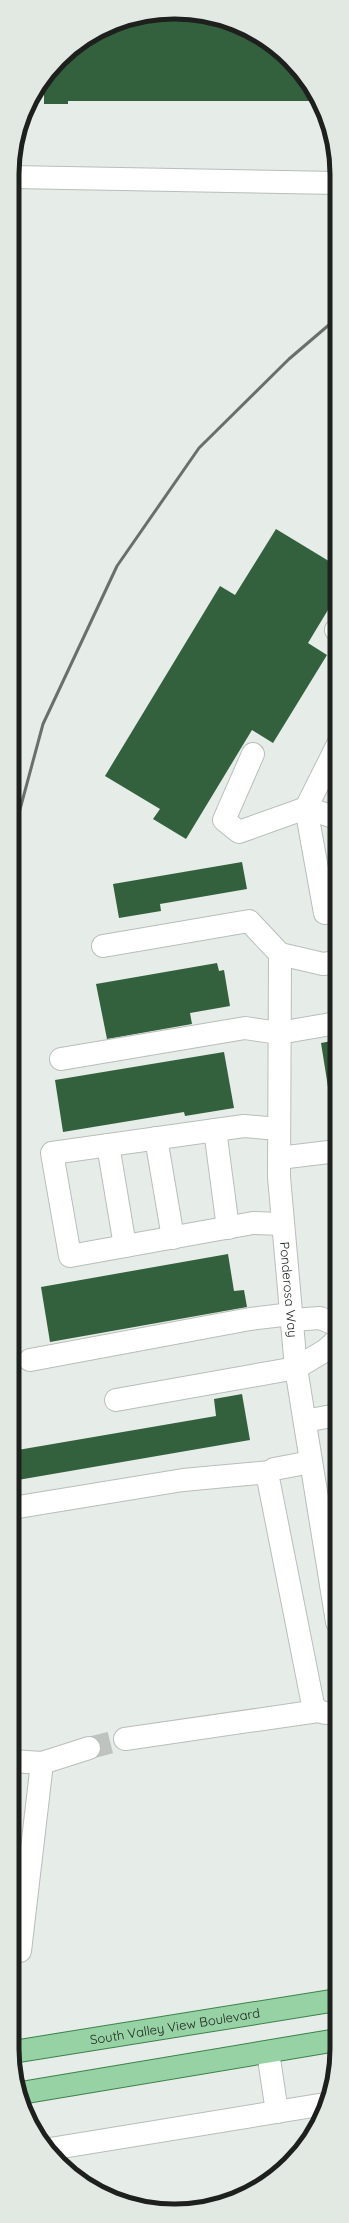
<svg xmlns="http://www.w3.org/2000/svg" width="349" height="2223" viewBox="0 0 349 2223" font-family="Quicksand,sans-serif">
  <style>
    .building { fill: #34613d }
    .lines { fill: none; stroke-linecap: round; stroke-linejoin: round }
    .minor-tunnel { stroke: #bec3bf; stroke-width: 22; stroke-dasharray: 22 11; stroke-linecap: butt }
    .minor-casing { stroke: #b8beb9; stroke-width: 24 }
    .major-casing { stroke: #3e804d; stroke-width: 24 }
    .minor { stroke: #fff; stroke-width: 22 }
    .major { stroke: #96d2a4; stroke-width: 22 }
    .rail { stroke: #6b6f6c; stroke-width: 3 }
    .labels { text-anchor: middle; stroke-width: 4; stroke-linejoin: round; paint-order: stroke }
    .street-label { font-size: 13px; fill: #1e201e; stroke: #f3faf4 }
    .rim { fill: none; stroke: #1e201e; stroke-width: 5 }
  </style>
  <rect width="100%" height="100%" fill="#e6ece7"/>
  <g class="building">
    <polygon points="185,12 246,29 290,60 317,101 68,101 68,104 44,104 44,83 68,52 122,21"/>
    <polygon points="276,529 337,566 337,595 308,643 327,655 273,743 252,730 186,839 153,819 160,809 105,776 220,586 235,595"/>
    <polygon points="242,862 247,889 160,904 161,911 119,918 113,884"/>
    <polygon points="217,963 219,971 224,970 230,1006 190,1013 192,1024 107,1039 96,984"/>
    <polygon points="337,1040 337,1086 328,1087 321,1043"/>
    <polygon points="224,1052 234,1108 185,1116 184,1112 63,1132 55,1080"/>
    <polygon points="228,1254 234,1291 244,1290 247,1307 50,1342 41,1287"/>
    <polygon points="242,1394 250,1440 12,1481 12,1451 216,1416 214,1399"/>
  </g>
  <g class="lines">
    <polyline class="minor-tunnel" points="89,1748 125,1739"/>
    <defs>
      <g id="minor">
        <polyline points="12,177 337,183"/>
        <polyline points="336,630 337,629"/>
        <polyline points="253,754 224,820 239,832 306,808 337,818"/>
        <polyline points="306,808 325,913 337,911"/>
        <polyline points="306,808 337,746"/>
        <polyline points="103,946 249,921 280,954 323,964 337,962"/>
        <path id="s1" d="M280 954 279 1177 296 1368 337 1622"/>
        <polyline points="61,1059 245,1028 279,1033 337,1023"/>
        <polyline points="279,1129 244,1126 52,1153 70,1256 253,1223 283,1224"/>
        <polyline points="215,1130 228,1228"/>
        <polyline points="156,1138 173,1238"/>
        <polyline points="108,1145 125,1246"/>
        <polyline points="279,1158 337,1151"/>
        <polyline points="292,1320 320,1318 337,1325"/>
        <polyline points="30,1360 250,1319 291,1314"/>
        <polyline points="116,1400 296,1368 326,1350 337,1340"/>
        <polyline points="305,1421 337,1415"/>
        <path d="M311 1462 274 1469 270 1472 268 1478 313 1705C320 1714 326 1714 337 1712"/>
        <polyline points="12,1508 183,1480 270,1472"/>
        <polyline points="125,1739 318,1711"/>
        <polyline points="12,1761 42,1763 89,1748"/>
        <polyline points="12,1951 20,1951 42,1763"/>
        <polyline points="268,2052 277,2112"/>
        <polyline points="50,2149 325,2104"/>
      </g>
      <g id="major">
        <path id="s2" d="M13 2052 337 2000"/>
        <polyline points="21,2093 337,2040"/>
      </g>
    </defs>
    <use href="#minor" class="minor-casing"/>
    <use href="#major" class="major-casing"/>
    <use href="#minor" class="minor"/>
    <use href="#major" class="major"/>
    <polyline class="rail" points="12,839 43,724 117,566 199,448 289,359 337,318"/>
  </g>
  <g class="labels">
    <g class="street-label">
      <text dy="5" stroke="none"><textPath href="#s1" startOffset="336">Ponderosa Way</textPath></text>
      <text dy="5" stroke="none"><textPath href="#s2" startOffset="164">South Valley View Boulevard</textPath></text>
    </g>
  </g>
  <path d="M0 0H349V2223H0ZM174 19H175A155 155 0 0 1 330 174V2049A155 155 0 0 1 175 2204H174A155 155 0 0 1 19 2049V174A155 155 0 0 1 174 19Z" fill="#e2e9e3" fill-rule="evenodd"/>
  <path class="rim" d="M174 19H175A155 155 0 0 1 330 174V2049A155 155 0 0 1 175 2204H174A155 155 0 0 1 19 2049V174A155 155 0 0 1 174 19Z"/>
</svg>
